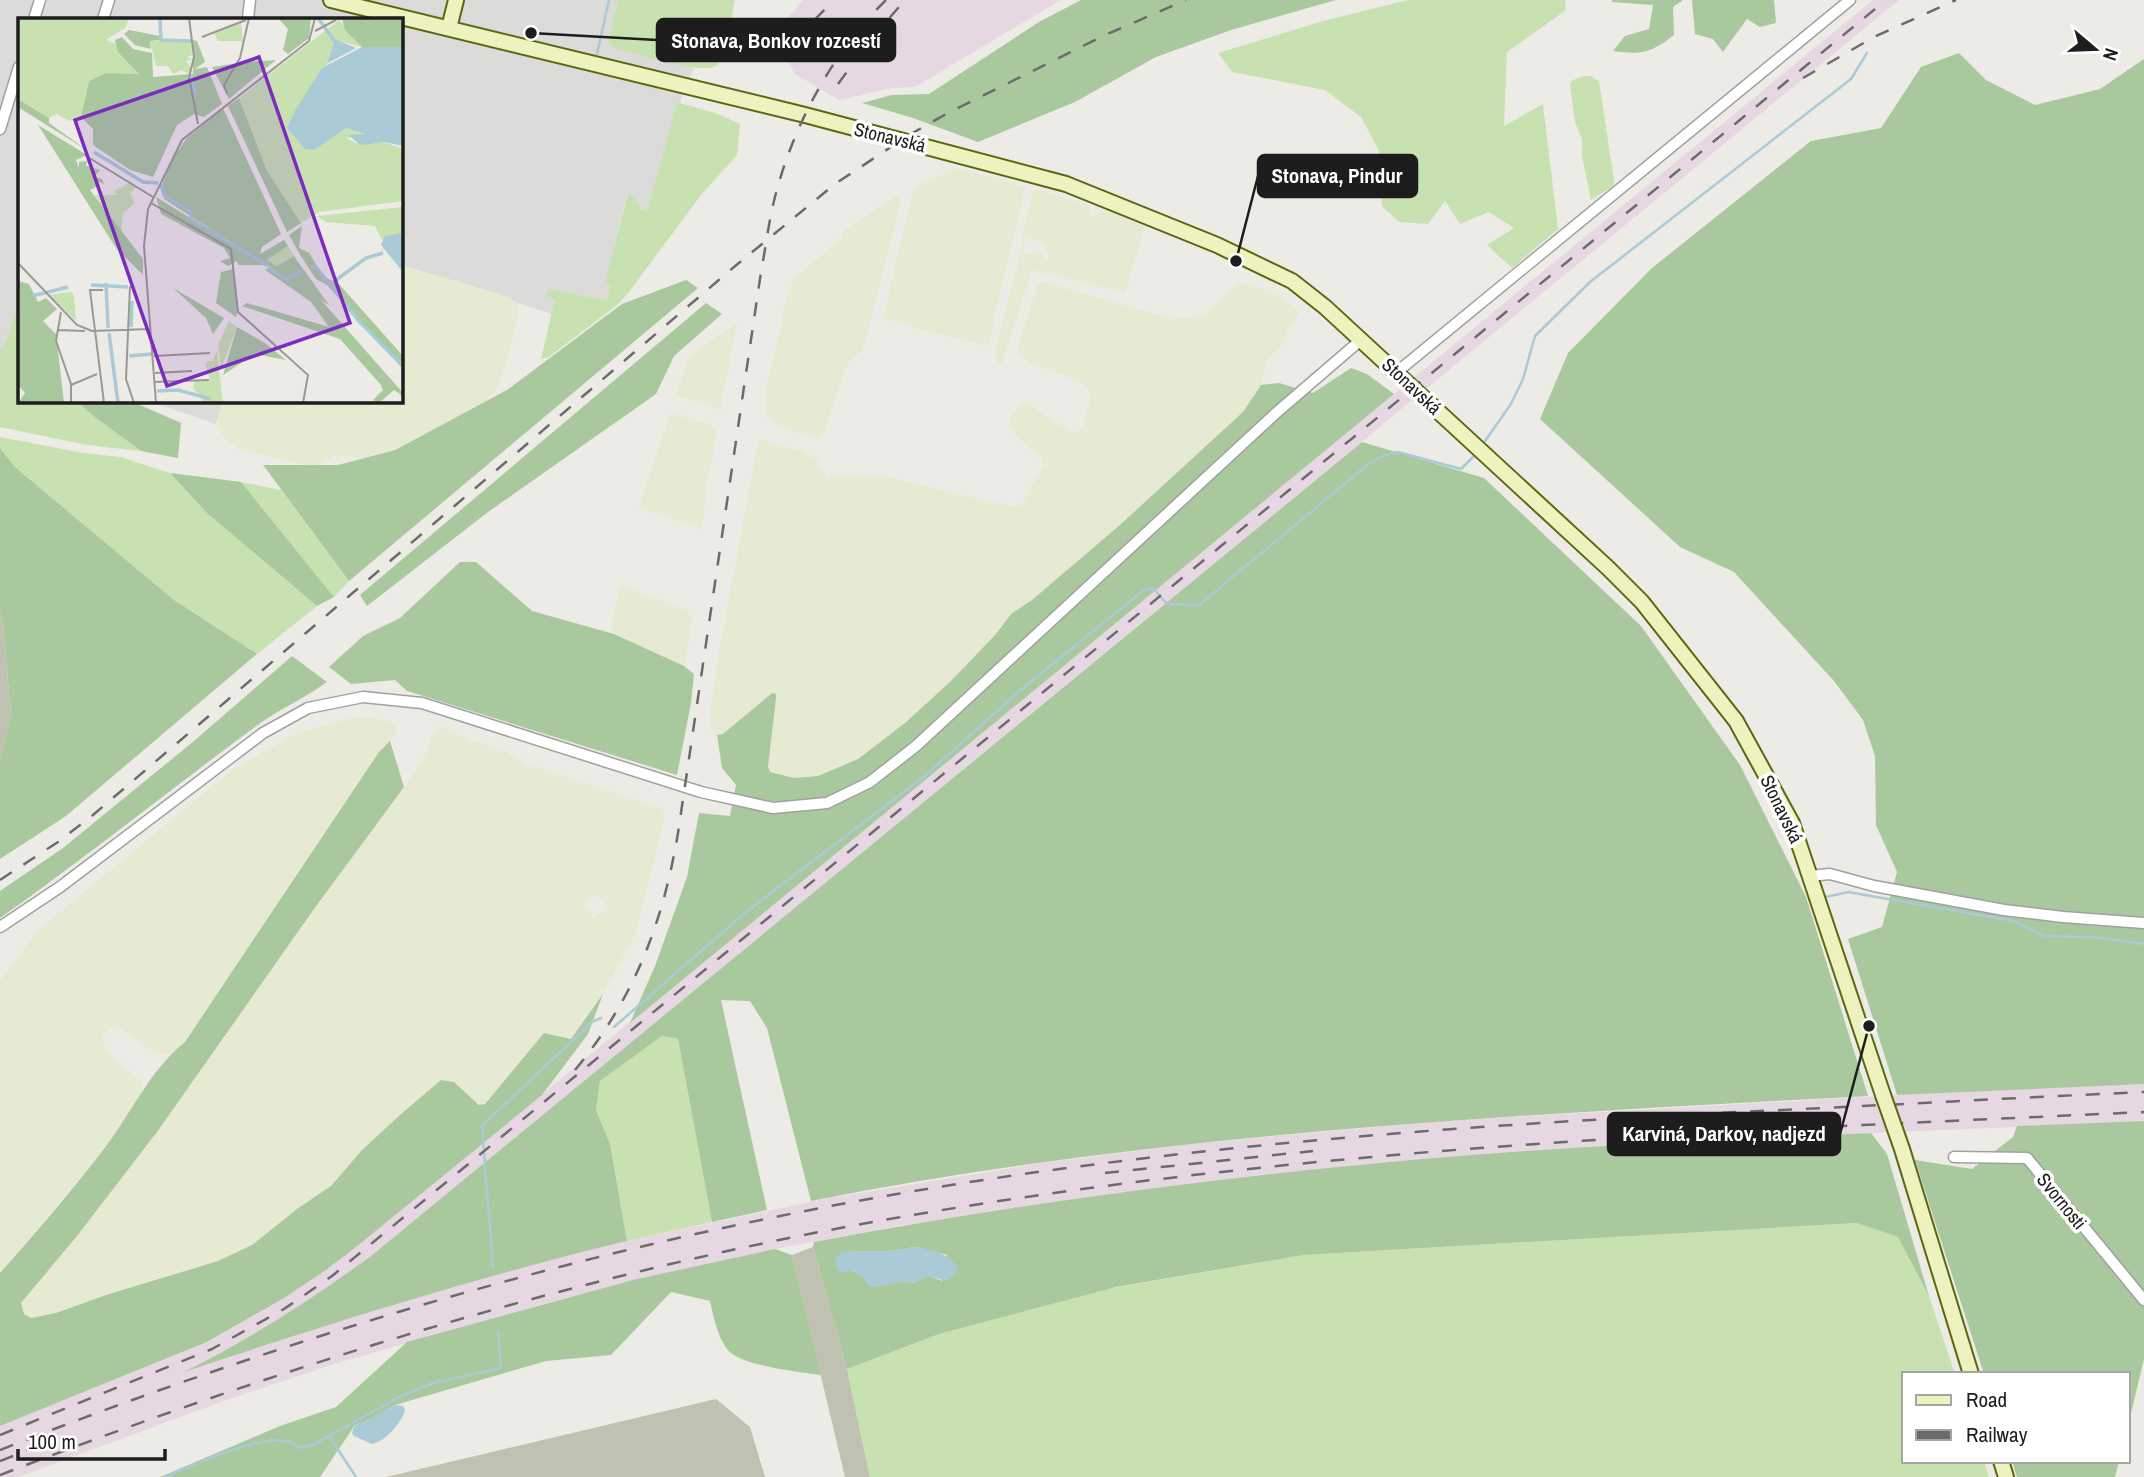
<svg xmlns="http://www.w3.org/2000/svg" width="2144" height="1477" viewBox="0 0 2144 1477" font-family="'Archivo Narrow',sans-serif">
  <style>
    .residential { fill: #dbdbda }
    .industrial { fill: #e6d7e2 }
    .construction { fill: #c0c1b1 }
    .farmland { fill: #e7ead2; fill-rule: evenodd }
    .grass { fill: #c7e2b0 }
    .forest { fill: #a9c89e; fill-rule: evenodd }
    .water { fill: #aacad6 }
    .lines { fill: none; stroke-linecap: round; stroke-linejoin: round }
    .stream { stroke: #aacad6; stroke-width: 2.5 }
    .street-casing { stroke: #a1a1a1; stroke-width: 13 }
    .secondary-casing { stroke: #5b6811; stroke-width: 18 }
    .street { stroke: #fff; stroke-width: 10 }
    .secondary { stroke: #edf2be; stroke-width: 14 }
    .rail { stroke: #6b6b6b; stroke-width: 2.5; stroke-dasharray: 14 14; stroke-linecap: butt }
    .secondary-bridge-casing { stroke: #5b6811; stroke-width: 18; stroke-linecap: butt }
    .secondary-bridge { stroke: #edf2be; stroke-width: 14 }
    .labels { text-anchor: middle; stroke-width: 7; stroke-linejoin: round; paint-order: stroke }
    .street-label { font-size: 19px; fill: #1d1d1d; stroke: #fff }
    .inset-river { fill: none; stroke: #aacad6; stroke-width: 3.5 }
    .inset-road { fill: none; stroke: #9a9995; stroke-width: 2 }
    .view { fill: #7b2cbf; fill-opacity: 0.15; stroke: #7b2cbf; stroke-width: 3.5 }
    .inset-edge { fill: none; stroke: #1d1d1d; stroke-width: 3.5 }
    .leader { fill: none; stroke: #1d1d1d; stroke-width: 2.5 }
    .callout-dot { fill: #1d1d1d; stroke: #fff; stroke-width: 2.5 }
    .callout { fill: #1d1d1d; stroke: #1d1d1d; stroke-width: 2.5 }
    .callout-label { font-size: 21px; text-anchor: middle; font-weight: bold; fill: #fff }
  </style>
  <rect width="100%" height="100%" fill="#edebe5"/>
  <g class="residential">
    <polygon points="0,0 618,0 609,37 614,48 694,68 680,102 677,103 647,213 627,195 606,278 610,285 607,300 548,289 555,298 552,314 515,302 506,296 401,265 401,19 19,19 19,302 3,350 0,349"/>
    <polygon points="149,401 223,401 216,424"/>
  </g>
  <g class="industrial">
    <polygon points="803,0 1061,0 915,87 891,88 839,100 795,74 773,36"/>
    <polygon points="1873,0 1899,0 371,1256 293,1312 190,1369 397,1303 552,1259 627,1241 829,1198 1048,1162 1203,1143 1424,1122 1971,1091 2144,1084 2144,1121 1699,1141 902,1225 775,1249 562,1299 334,1364 221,1402 18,1477 0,1477 0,1426 208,1342 284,1298 361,1243"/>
  </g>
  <g class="construction">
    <polygon points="0,612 3,622 11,717 0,760"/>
    <polygon points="813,1247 847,1369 870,1477 845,1477 792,1255"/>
    <polygon points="716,1399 750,1427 765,1477 386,1477"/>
  </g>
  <g class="farmland">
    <polygon points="958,168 1025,187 988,346 933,333 883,318 913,191 921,183"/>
    <path d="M1036 189 1089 205 1092 217 1105 210 1145 226 1125 293 1032 270 1002 363H998L995 352 1017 268 1028 210 1034 190ZM1029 237 1042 242 1045 250 1050 253 1048 260 1044 259 1042 253 1037 250 1028 255 1023 254 1025 240Z"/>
    <polygon points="898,194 901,204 865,341 862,350 849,362 845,369 823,435 818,440 778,425 766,415 765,393 788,294 794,278 826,252 842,237 843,232"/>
    <polygon points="401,265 506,296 519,306 513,339 498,386 493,394 482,404 395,449 364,458 337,455 323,463 314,466 304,465 241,450 224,438 216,424 223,401 401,401"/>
    <polygon points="1044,282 1158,315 1180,318 1191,318 1206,314 1232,288 1239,284 1249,284 1279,295 1299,312 1299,315 1287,329 1286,338 1283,344 1269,358 1263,372 1261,385 1243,412 1121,524 1032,600 1011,614 996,634 951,681 905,723 858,759 818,776 794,778 770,772 768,767 776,698 772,693 723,734 715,735 709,723 718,658 758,442 762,440 802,451 816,459 827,478 831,475 884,476 1009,506 1022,505 1044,464 1042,458 1016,436 1010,426 1008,423 1014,412 1020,404 1027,402 1054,422 1076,433 1083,427 1091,396 1089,389 1079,381 1030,363 1022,358 1019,352 1018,346 1038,284"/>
    <polygon points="737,323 720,409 676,396 689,356"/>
    <polygon points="675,414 715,427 717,431 707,483 702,529 639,507 670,415"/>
    <polygon points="620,585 686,610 690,615 692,620 684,666 614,634 611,629"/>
    <polygon points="370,717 393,722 397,727 395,736 379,752 185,1042 171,1053 157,1054 121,1029 109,1029 102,1036 105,1050 138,1079 142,1084 141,1094 102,1152 0,1273 0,981 38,930 233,769 299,732 352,718"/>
    <path d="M440 726 471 741 500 749 530 765 663 809 664 817 656 855 635 934 603 994 571 1039 544 1033 485 1105H480L441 1080 400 1115 362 1150 331 1186 297 1209 252 1245 218 1261 106 1295 56 1313 30 1318 24 1314 21 1303 77 1236 157 1132 314 909 423 761 433 733ZM598 894 608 908 593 918 584 903Z"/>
  </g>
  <g class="grass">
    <path d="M618 0H735C732 14 726 51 719 63 709 79 632 52 614 48L609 42V37Z"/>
    <polygon points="1408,0 1565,0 1566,10 1507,52 1504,126 1543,104 1558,229 1512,268 1487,245 1514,228 1489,212 1460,224 1445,201 1428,224 1399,222 1382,206 1379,151 1361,117 1325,90 1232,72 1218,53 1323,21"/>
    <polygon points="1583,76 1590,76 1599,81 1614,180 1613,186 1591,200 1582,156 1582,139 1575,122 1570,85 1571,81"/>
    <polygon points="677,102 718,114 740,124 737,155 701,195 629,292 617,305 549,357 541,359 555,299 546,296 548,289 607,300 610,285 606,282 606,278 628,194 634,196 641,209 647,212"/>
    <polygon points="16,312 19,313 19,401 76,401 96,418 141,451 87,445 0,427 0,349 3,349"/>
    <polygon points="0,437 83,453 120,457 170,473 208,514 317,606 257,654 174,600 15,467 0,448"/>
    <polygon points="241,482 281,490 349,581 334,597"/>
    <polygon points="662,1036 678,1039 712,1222 627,1241 610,1144 596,1110 600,1081"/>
    <polygon points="1856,1223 1898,1237 1929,1296 1955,1374 1904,1374 1904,1461 1984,1461 1989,1477 870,1477 847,1369 939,1334 1102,1290 1303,1255"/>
  </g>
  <g class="forest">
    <polygon points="1081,0 1336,0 1231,30 1156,57 1075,102 978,142 913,118 862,103 892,95 929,94 1039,22"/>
    <path d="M1612 0H1683L1673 7 1674 35C1651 53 1642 55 1613 51L1625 36 1649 29 1653 5 1612 2Z"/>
    <polygon points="1692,0 1774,0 1776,23 1760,27 1747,19 1723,52 1713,39 1695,34"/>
    <polygon points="1959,53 1986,80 2035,105 2100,89 2144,59 2144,1084 1897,1095 1848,939 1882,927 1897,872 1876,825 1875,756 1863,720 1834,681 1734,572 1680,547 1540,419 1568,353 1652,268 1811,141 1881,128 1921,67"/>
    <polygon points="686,280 698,288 349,581 263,465 338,465 395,450 507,390 622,304"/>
    <polygon points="706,303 722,314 674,356 656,394 488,512 367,606 360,595"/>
    <polygon points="1351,368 1367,374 1394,394 630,1023 655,966 687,877 699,813 730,816 736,785 722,768 717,735 723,734 772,693 776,694 776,698 768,767 770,772 794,778 818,776 858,759 905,723 951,681 996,634 1011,614 1032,600 1121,524 1243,412 1261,385 1279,383 1313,393"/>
    <polygon points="76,401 131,401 181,423 178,458 141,451 96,418"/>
    <path d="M1362 442 1484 478 1641 626 1740 765 1806 897 1868 1096C1515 1115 1159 1132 811 1201L767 1028 750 1001 721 1000 767 1210 712 1222 678 1039 662 1036 600 1081 596 1110 610 1144 627 1241C477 1277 330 1323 184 1372 250 1339 311 1300 371 1256Z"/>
    <polygon points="0,448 15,467 174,600 257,654 66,816 0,859 0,760 11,716 3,622 0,612"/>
    <polygon points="170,473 241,482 334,597 317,606 208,514"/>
    <polygon points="460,562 476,562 532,611 614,634 684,666 694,674 691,703 677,775 407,691 395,680 351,684 329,667 363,636 400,618"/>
    <path d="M292 656 327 682C305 698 280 709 259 724 172 788 88 856 0 918V891L63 848 194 741Z"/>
    <path d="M390 741 404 787 314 909 157 1132 77 1236 21 1303 24 1314 31 1318 56 1313 106 1295 218 1261 252 1245 297 1209 331 1186 362 1150 400 1115 441 1080 454 1082 479 1105 485 1104 544 1033 571 1039 603 994 588 1034 542 1095 361 1243 326 1270 284 1298 207 1342 0 1426V1273C35 1234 69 1194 101 1153 130 1116 148 1072 185 1042L379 752Z"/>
    <polygon points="2144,1121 2144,1359 2128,1426 2128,1374 1984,1374 1915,1160 1972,1169 2013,1137 2017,1126"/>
    <path d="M1871 1133 1887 1154 1929 1296 1898 1237 1856 1223 1303 1255 1116 1287 939 1334 847 1369 813 1247 814 1242C1015 1204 1219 1177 1423 1159 1572 1146 1722 1140 1871 1133ZM915 1247 947 1255 942 1281 928 1275 914 1283 902 1281 870 1286 862 1276 850 1270 843 1252 890 1251Z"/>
    <path d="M775 1249 792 1255 821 1375C801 1372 744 1366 730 1352 718 1340 714 1318 710 1301L671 1292 611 1355 546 1361 395 1405 371 1419 355 1425 320 1477H160L280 1426 336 1407 407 1342 633 1280Z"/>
    <polygon points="2012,1461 2119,1461 2115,1477 2017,1477"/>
  </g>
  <g class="water">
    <path d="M915 1247C932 1250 950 1253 958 1269 947 1286 944 1280 928 1275L914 1283 902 1281 876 1287 870 1286 862 1276 850 1270 842 1273 837 1270 835 1257 843 1252 890 1251Z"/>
    <path d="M395 1405 403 1406 405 1411C400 1424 386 1441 372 1444L354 1436 352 1433 355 1425 371 1419Z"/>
  </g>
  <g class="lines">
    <g class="stream">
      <polyline points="597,54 609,0"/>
      <polyline points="1485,441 1511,404 1523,379 1535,336 1590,282 1851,79 1867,53"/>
      <polyline points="1822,898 1848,892 2013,921 2044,936 2092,937 2144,944"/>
      <polyline points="614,1027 747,911 926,775 1024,687 1144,590 1153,588 1167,604 1199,605 1367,465 1383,456 1398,452 1461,469 1474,456"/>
      <polyline points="493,1268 482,1126 592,1022 601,1018"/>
      <polyline points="329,1436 356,1477"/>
      <path d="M165 1477C191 1466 265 1432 290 1442 294 1443 296 1446 299 1448L313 1445 399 1397 433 1383 501 1368 498 1331"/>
    </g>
    <defs>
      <g id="street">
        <polyline points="34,19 40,0"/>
        <polyline points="103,19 109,0"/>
        <polyline points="248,19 250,0"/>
        <polyline points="0,129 19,67"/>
        <polyline points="1397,372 1850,0"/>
        <polyline points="1809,876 1830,874 1874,886 2004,910 2063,917 2144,923"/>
        <polyline points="0,927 60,887 263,733 308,708 363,697 422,703 701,792 773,808 827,803 870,782 916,746 1276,413 1362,339"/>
        <polyline points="1954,1157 2027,1158 2144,1300"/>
      </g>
      <g id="secondary">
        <polyline points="331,0 805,115 1066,184 1217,245 1292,281 1325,307 1608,568 1642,602 1736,721 1792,823 1883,1095"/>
        <polyline points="449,28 456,0"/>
        <polyline points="1902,1149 1971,1374"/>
        <polyline points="2001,1461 2006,1477"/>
      </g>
    </defs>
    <use href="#street" class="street-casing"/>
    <use href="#secondary" class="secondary-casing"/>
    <use href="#street" class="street"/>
    <use href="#secondary" class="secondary"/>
    <g class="rail">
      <polyline points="795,40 834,0"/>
      <polyline points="1803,78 1874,37 1956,0"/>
      <polyline points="838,84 872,38 905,0"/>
      <polyline points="0,880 58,842 93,815 734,267 835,184 909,135 948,113 1103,36 1186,0"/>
      <path d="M575 1070C634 999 663 923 678 833L761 272C766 246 769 219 776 193 795 122 833 52 886 0"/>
      <polyline points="1105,1173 1313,1151"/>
      <polyline points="0,1435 212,1349 284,1309 332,1276 1886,0"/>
      <path d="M0 1450C290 1336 590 1247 897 1194 1175 1146 1456 1126 1738 1112 1873 1106 2009 1098 2144 1092"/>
      <polyline points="0,1461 52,1441"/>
      <path d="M0 1475C260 1375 525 1291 799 1236 1242 1148 1694 1133 2144 1112"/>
    </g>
    <defs>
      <polyline id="secondary-bridge" points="1883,1095 1902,1149"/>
    </defs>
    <use href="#secondary-bridge" class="secondary-bridge-casing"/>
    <use href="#secondary-bridge" class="secondary-bridge"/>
  </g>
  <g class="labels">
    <g class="street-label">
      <text transform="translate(890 137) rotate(14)" y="7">Stonavská</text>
      <text transform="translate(1412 386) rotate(43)" y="7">Stonavská</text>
      <text transform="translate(1782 809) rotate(64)" y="7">Stonavská</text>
      <text transform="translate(2062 1201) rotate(51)" y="7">Svornosti</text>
    </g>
  </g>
  <g transform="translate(18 18)">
    <rect width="385" height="385" fill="#edebe5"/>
    <path d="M0 0H111L107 10 88 22 98 26 122 56 88 55 71 63 63 99 51 103 39 96 31 100 0 81ZM321 2 344 29 317 22 310 44 269 110 288 131 328 110 348 116 329 120 338 125 366 124 385 131V183L301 194 283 205 249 153 221 80ZM223 5 225 23H200L196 15ZM132 23 173 24 174 37 169 39 174 42 168 43 173 49 171 56 163 52 155 56 150 48H138ZM111 165 118 169 112 175 117 185 105 195 103 215 77 177H99L96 173ZM385 189V215L364 222 357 208 308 204 299 198ZM270 228 276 238 257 248 249 242ZM54 274 56 278 58 303 32 277ZM211 303 219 309 203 351 200 327ZM199 332 205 385H184V378L175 371 177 363 192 362 187 344 195 343Z" fill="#c7e2b0"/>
    <path d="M260 0H293L291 20 270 36 265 32 270 11ZM324 0H385V29H344L327 12ZM111 12 142 18V22L132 23 133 31 117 27 106 16ZM104 19 115 31 134 35 135 59 175 56V22L179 23 187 44 177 51 189 49 204 86 186 99 176 96 159 107 135 159 112 152 75 127V111L63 99 71 63 88 55 121 56 100 34 97 22ZM258 42 211 81 194 49 228 44ZM221 80 249 153 283 205 269 214 210 88ZM0 81 31 100V105L70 133 0 89ZM205 90 263 216 244 229 242 236 266 222 270 228 249 242 258 248 276 238 311 287 146 181 145 164 156 138 169 120ZM20 107 69 137 58 142 61 150V144L69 143 68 148 82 152 76 159 84 161 86 166 79 163 80 168 72 172 125 241V257L98 230ZM138 179 249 247H220L219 243 210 248 202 243 212 240 206 230 143 196ZM284 208 281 230 291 235 306 259 321 266 385 338V362L384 350 309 267 298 261 281 235 271 217ZM216 251 219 296 218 299 198 285 203 254ZM246 251 262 254 303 282 385 375V378L376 372 361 385 355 382 365 372 363 367 322 321 224 288 229 285 311 309 293 284ZM0 263 11 266 20 284 28 280 39 291 25 303 38 316 46 385H0L7 375 0 367ZM155 270 206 300 195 316 188 300ZM219 309 247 325 268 342 237 336 205 357Z" fill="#a9c89e"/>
    <path d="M317 21 338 30 310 45V44ZM344 29H385V128L366 124 343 127 330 117 348 116 328 110 296 132 287 131 269 110 278 91 304 50ZM385 215V254L363 227 367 218Z" fill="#aacad6"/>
    <path class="inset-river" d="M142 0 143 22 173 23M300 0 317 24M173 57 177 79M76 134 125 164 140 165M143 166 146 177 173 194V201L250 248M250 250 268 261 285 253M293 250 297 248 341 303 385 348M88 265 90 310M314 265 348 240 365 235M73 267 110 269M14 278 50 269M113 309 114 283M91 315 100 385M111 338 134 336M139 373 160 372 193 381"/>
    <path class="inset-road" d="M171 0 176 39 171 59 180 106M297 13 318 2M184 19 228 2M209 76 206 67 222 40 231 0M68 138 135 179M133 185 213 231 220 294 290 357 285 385M0 245 59 307 74 313 133 311M112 268 108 361 116 385M85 272H72L86 385M43 294 38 323 53 366V385M40 312 67 313M136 338 192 335M137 355 174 353M136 364 191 362M53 367 79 356M138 385 126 228 130 191 164 122 291 23 297 0"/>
    <path class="view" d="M241 39 332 305 149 368 57 102Z"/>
    <rect width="385" height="385" class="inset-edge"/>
  </g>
  <path class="leader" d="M531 33L657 40M1236 261L1258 176M1869 1026L1840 1134"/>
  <g class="callout-dot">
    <circle cx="531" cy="33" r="7"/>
    <circle cx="1236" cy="261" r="7"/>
    <circle cx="1869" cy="1026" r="7"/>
  </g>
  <g class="callout">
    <rect x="657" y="19" width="238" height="42" rx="7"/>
    <rect x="1258" y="155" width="159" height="42" rx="7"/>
    <rect x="1608" y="1113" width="232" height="42" rx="7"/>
  </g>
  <g class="callout-label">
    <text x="776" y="48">Stonava, Bonkov rozcestí</text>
    <text x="1337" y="183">Stonava, Pindur</text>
    <text x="1724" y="1141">Karviná, Darkov, nadjezd</text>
  </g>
  <rect x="1902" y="1372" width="228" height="91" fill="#ffffff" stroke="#a5a5a5" stroke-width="2"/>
  <rect x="1916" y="1395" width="35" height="10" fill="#edf2be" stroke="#a5a5a5" stroke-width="2"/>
  <text x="1966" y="1407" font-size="21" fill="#1d1d1d">Road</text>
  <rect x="1916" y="1430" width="35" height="10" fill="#6b6b6b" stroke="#a5a5a5" stroke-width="2"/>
  <text x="1966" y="1442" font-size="21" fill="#1d1d1d">Railway</text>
  <g transform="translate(2095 49) rotate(109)" stroke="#ffffff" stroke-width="5" paint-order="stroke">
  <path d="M0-5L12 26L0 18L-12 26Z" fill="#1d1d1d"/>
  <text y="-10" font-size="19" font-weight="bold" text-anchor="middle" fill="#1d1d1d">N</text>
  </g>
  <path d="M18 1449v10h147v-10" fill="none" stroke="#1d1d1d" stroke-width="3.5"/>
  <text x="28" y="1449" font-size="21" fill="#1d1d1d" stroke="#ffffff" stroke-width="5" paint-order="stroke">100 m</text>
</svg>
